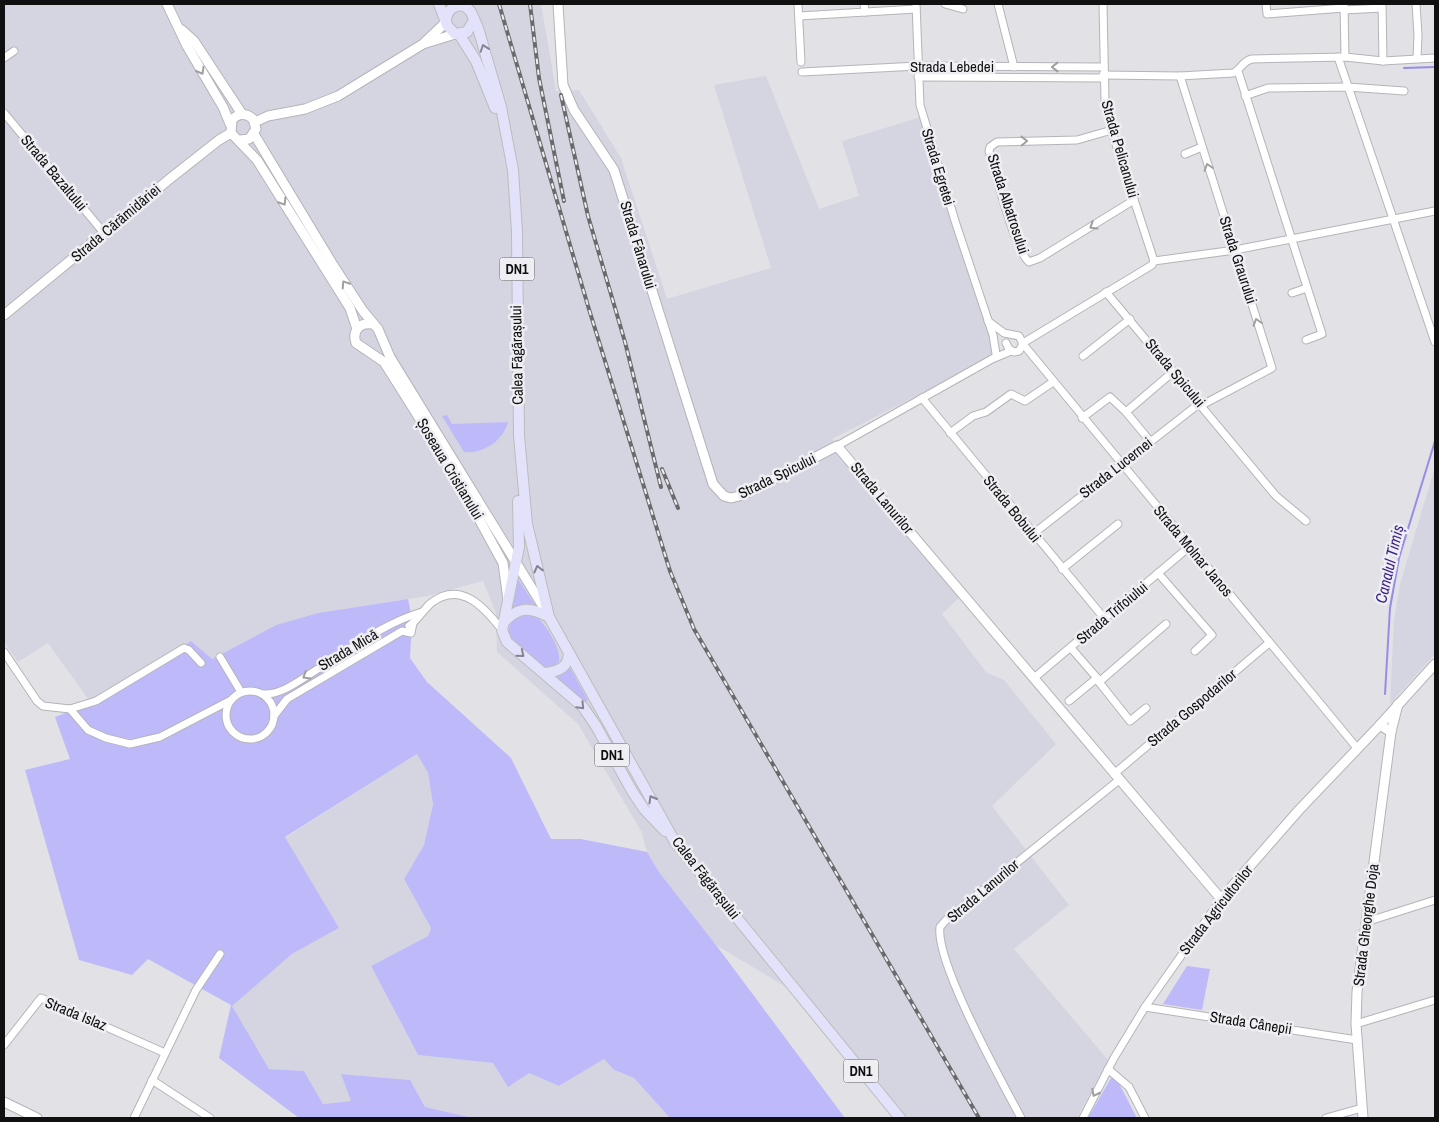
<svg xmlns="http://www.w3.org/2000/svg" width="1439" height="1122" viewBox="0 0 1439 1122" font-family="'Archivo Narrow',sans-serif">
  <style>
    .built { fill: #d5d5e1 }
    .green { fill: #bebafa }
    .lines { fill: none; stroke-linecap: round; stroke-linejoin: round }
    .stream { stroke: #968de5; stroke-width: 2 }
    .minor-casing { stroke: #b4b4b9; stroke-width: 9 }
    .tertiary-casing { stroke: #b4b4b9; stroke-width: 11 }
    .secondary-casing { stroke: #b4b4b9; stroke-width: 11 }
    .primary-casing { stroke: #bcbcbc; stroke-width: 12 }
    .minor { stroke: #fff; stroke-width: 7 }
    .tertiary { stroke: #fff; stroke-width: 9 }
    .secondary { stroke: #fff; stroke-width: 9 }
    .primary { stroke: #e3e2fb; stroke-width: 10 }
    .rail-casing { stroke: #6a6a6c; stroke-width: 4 }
    .rail { stroke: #eeeef3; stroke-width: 2; stroke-dasharray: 5.5; stroke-linecap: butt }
    .oneway { stroke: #848492 }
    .oneway2 { stroke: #9f9fa0 }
    .labels { text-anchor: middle; stroke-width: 5; stroke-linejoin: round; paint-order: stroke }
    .shield { fill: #eeeef3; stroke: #535355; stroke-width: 1 }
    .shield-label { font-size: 14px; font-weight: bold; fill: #101011 }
    .street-label { font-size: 15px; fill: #101011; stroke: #eeeef3 }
    .water-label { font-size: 16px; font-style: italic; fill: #3d2388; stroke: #eeeef3 }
  </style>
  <rect width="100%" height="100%" fill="#e1e1e6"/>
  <g class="built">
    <polygon points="4,4 541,4 556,91 579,90 621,158 667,299 771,268 714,85 766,76 819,209 859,196 842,141 921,117 998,351 932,388 832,439 962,595 942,614 986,672 1004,680 1056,744 992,806 1069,905 1014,949 1108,1060 1077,1118 894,1118 791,990 716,945 659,872 647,852 641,831 578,724 497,652 496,613 483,581 427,596 318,613 276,625 212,659 91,703 48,643 18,662 4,642"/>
    <polygon points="1435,467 1435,654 1390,704 1394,621 1400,584"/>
    <polygon points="417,754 428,773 433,803 424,845 404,879 431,928 428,936 371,966 418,1055 493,1063 529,1073 559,1086 604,1059 614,1070 634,1078 670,1118 473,1118 425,1107 409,1080 342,1074 351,1101 323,1104 304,1071 269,1069 231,1006 292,954 339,928 285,838"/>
  </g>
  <g class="green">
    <path d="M447 415 452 424 508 422C503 441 483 454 464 452L442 416Z"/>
    <polygon points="518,579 535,605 521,606 512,611"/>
    <polygon points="408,599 412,618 410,658 427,682 511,758 551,839 581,839 647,852 659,872 716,945 845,1118 670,1118 634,1078 614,1070 604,1059 559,1086 529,1073 508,1087 493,1063 418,1055 371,966 428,936 431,928 404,879 424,845 433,804 428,773 417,754 285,837 339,928 292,954 232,1006 269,1069 304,1071 323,1104 351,1101 341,1074 410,1080 425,1107 473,1118 299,1118 219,1058 231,1005 148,959 132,975 79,960 25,770 70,759 55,717 91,703 191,641 212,659 276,625 318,613"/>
    <path d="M535 614C545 625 561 646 559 662L550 669 545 668 510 640 508 631 511 621 517 615Z"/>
    <polygon points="570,668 588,700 585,702 555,678"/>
    <polygon points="1187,966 1210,969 1202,1010 1163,1004"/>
    <polygon points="1111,1078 1116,1078 1137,1118 1088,1118"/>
  </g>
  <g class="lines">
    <g class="stream">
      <polyline points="1404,68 1435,67"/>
      <polyline points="1385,694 1390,608 1399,558 1435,441"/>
    </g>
    <defs>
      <g id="minor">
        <polyline points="798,4 801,62"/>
        <polyline points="864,4 865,12"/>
        <polyline points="916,4 920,105 956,224 993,335 996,354"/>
        <polyline points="945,4 963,9"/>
        <polyline points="998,4 1014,67"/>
        <polyline points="1103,4 1105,101 1112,132 1154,261"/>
        <polyline points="1266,4 1267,14 1344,8"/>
        <polyline points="1382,4 1383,61"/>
        <polyline points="1416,4 1418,35 1417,58"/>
        <polyline points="1344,5 1345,57"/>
        <polyline points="1344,10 1382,8"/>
        <polyline points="799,16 916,9"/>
        <polyline points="1338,57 1435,342"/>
        <polyline points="4,58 14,51"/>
        <polyline points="1238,71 1322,334 1306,340"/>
        <polyline points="802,72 918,66 1103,67"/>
        <path d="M1103 75 1180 76 1233 73C1241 70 1242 61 1252 59L1345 57 1383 61 1435 58"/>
        <polyline points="1180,76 1272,368 1202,405"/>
        <polyline points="918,77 1103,78"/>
        <polyline points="1245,96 1268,88 1348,87 1404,91"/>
        <polyline points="4,113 104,233"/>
        <path d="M1112 130 1077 140 997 142 990 147 989 151C995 171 1015 251 1029 262L1040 258 1134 200"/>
        <polyline points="1185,154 1202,147"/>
        <polyline points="1106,292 1276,496 1306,521"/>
        <polyline points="1292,293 1307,288"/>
        <polyline points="988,321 1004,333 1019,336 1023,344 1019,351 1014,352 1009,349 1006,343"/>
        <polyline points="1023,343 1152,265 1154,261 1235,250 1435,211"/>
        <polyline points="1023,344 1357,748"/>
        <polyline points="1083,356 1130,319"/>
        <polyline points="922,398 1104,618"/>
        <polyline points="1126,412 1150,441"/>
        <polyline points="1082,418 1110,397 1126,412 1174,371"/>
        <polyline points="950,433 973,416 986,412 1011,394 1025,401 1053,382"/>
        <polyline points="837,446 992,359 1011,351"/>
        <polyline points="1033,534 1200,403"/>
        <polyline points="1062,569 1118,524"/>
        <polyline points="1158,573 1212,635 1195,651"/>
        <path d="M409 626C418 620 423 610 431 603 461 580 485 608 502 630"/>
        <polyline points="4,652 37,701 43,706 70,709 88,730 106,738 130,744 160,737 231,700"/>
        <polyline points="220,657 241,692"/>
        <polyline points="1034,678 1189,547"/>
        <polyline points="1097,678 1099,682 1166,624"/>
        <polyline points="1099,682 1130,721 1146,708"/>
        <circle cx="250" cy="715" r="24"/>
        <path d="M263 694C283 695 301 679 318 669 351 649 384 623 422 612"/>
        <polyline points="1069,701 1097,678 1071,648"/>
        <polyline points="70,709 96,701 184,648 189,650 201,663"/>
        <polyline points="274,716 287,699 402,631 411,633 413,623"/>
        <polyline points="1114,774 1269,643"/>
        <polyline points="1366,922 1435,900"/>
        <polyline points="1145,1007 1357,1040"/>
        <polyline points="1356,1024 1435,1000"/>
        <polyline points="4,1045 41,998 165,1053"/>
        <polyline points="1108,1069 1129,1087 1145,1118"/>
        <polyline points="152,1080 210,1118"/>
        <polyline points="134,1118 196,990 220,954"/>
        <path d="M1021 1118C1002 1082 935 962 940 927L946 920 1119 780"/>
        <polyline points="1083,1118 1114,1058 1145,1007 1221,899"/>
        <polyline points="1326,1118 1362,1108"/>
      </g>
      <g id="tertiary">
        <polyline points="167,4 187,46 223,107 230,124"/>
        <polyline points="558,4 563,85 574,110 614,170 713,484 724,496 731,498 743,495 837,446 1221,899 1299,810 1380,725"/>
        <polyline points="182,30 194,41 242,114"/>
        <polyline points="426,43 455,34"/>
        <polyline points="255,122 268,116 305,109 338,96 423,44 446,22"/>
        <polyline points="254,134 333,265 363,311 378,329 390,357 547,613"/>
        <path d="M240 140 249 139 256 129 253 119C246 113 238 113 232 120L231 133 257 160 350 308 357 329"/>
        <polyline points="4,315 172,177 219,140 231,133"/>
        <path d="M372 324C359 322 352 331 356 343L384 362 454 473 503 563 508 600"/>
        <polyline points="4,1102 37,1118"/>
      </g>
      <g id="secondary">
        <polyline points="1391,732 1380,725 1435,664"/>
        <polyline points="1363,1118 1356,1024 1357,992 1391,732 1398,704"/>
      </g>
      <g id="primary">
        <polyline points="439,4 447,25 455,34 467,32 474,20"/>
        <polyline points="463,4 471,12 478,28 501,107 513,170 517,232 519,436 527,524 549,617 675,842 900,1118"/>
        <path d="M446 19C448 9 455 4 465 6"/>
        <polyline points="459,34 476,61 495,108"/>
        <polyline points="518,501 519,547 502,630 507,642 583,707 596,726 632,791 644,809 665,831"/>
        <path d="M504 622C519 606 531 607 549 617"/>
        <path d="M545 673C559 671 568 668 569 653"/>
      </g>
    </defs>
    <use href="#minor" class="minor-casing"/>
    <use href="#tertiary" class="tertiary-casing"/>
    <use href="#secondary" class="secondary-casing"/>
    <use href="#primary" class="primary-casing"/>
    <use href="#minor" class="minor"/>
    <use href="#tertiary" class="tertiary"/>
    <use href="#secondary" class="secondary"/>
    <use href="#primary" class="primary"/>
    <defs>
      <g id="rail">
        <polyline points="499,4 588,306 670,571 694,629 979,1118"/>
        <polyline points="530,4 539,78 564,201"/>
        <polyline points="561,95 588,216 625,342 661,487"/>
        <polyline points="662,469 678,508"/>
      </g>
    </defs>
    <use href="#rail" class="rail-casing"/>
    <use href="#rail" class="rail"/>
  </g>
  <defs><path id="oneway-chevron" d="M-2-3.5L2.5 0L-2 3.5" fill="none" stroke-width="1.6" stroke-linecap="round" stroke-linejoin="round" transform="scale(1.25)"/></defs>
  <g class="oneway">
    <use href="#oneway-chevron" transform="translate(484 48) rotate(-109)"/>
    <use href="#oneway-chevron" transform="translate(538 569) rotate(-104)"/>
    <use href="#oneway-chevron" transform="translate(521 654) rotate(39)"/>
    <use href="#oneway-chevron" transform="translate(581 706) rotate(47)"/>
    <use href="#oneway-chevron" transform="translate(652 799) rotate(-120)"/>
  </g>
  <g class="oneway2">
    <use href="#oneway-chevron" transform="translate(1055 67) rotate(-180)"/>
    <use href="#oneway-chevron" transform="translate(201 71) rotate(60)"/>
    <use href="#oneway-chevron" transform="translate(1024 141) rotate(-1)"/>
    <use href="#oneway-chevron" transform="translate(1208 167) rotate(-108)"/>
    <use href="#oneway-chevron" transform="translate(283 202) rotate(58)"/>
    <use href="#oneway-chevron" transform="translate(1093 226) rotate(148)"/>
    <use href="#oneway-chevron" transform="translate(345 284) rotate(-123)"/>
    <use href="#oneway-chevron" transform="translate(1257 322) rotate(-108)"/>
    <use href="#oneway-chevron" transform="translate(306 676) rotate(149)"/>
    <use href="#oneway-chevron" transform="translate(1095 1093) rotate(117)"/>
  </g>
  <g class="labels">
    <g class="shield">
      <rect x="499.5" y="257.5" width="35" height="23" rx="4"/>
      <rect x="594.5" y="743.5" width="35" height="23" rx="4"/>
      <rect x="843.5" y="1059.5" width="35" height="23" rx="4"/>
    </g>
    <g class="shield-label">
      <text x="517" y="274">DN1</text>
      <text x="612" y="760">DN1</text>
      <text x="861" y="1076">DN1</text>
    </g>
    <g class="street-label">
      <text x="952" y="72">Strada Lebedei</text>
      <text transform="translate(1120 149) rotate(74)" y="5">Strada Pelicanului</text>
      <text transform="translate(938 167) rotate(73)" y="5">Strada Egretei</text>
      <text transform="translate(54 173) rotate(50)" y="5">Strada Bazaltului</text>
      <text transform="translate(1008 204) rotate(72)" y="5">Strada Albatrosului</text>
      <text transform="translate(116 223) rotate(-40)" y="5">Strada Cărămidăriei</text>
      <text transform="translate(638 245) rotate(73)" y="5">Strada Fânarului</text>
      <text transform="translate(1238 260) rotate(72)" y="5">Strada Graurului</text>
      <text transform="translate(517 355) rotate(-91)" y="5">Calea Făgărașului</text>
      <text transform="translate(1175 373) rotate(50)" y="5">Strada Spicului</text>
      <text transform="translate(1116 468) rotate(-38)" y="5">Strada Lucernei</text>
      <text transform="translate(450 469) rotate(59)" y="5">Șoseaua Cristianului</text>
      <text transform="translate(777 476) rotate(-26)" y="5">Strada Spicului</text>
      <text transform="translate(882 498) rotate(50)" y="5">Strada Lanurilor</text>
      <text transform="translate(1012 509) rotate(51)" y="5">Strada Bobului</text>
      <text transform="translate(1193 551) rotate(50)" y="5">Strada Molnar Janos</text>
      <text transform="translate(1112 613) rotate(-40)" y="5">Strada Trifoiului</text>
      <text transform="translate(348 650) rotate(-31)" y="5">Strada Mică</text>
      <text transform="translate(1192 708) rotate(-40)" y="5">Strada Gospodarilor</text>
      <text transform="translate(706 878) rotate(52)" y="5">Calea Făgărașului</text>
      <text transform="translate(983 891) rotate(-40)" y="5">Strada Lanurilor</text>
      <text transform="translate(1216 910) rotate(-52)" y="5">Strada Agricultorilor</text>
      <text transform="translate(1366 925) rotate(-83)" y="5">Strada Gheorghe Doja</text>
      <text transform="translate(76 1014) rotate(22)" y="5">Strada Islaz</text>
      <text transform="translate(1251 1023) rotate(9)" y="5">Strada Cânepii</text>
    </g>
    <g class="water-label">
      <text transform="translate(1389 564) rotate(-77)" y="6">Canalul Timiș</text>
    </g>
  </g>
  <rect width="1439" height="1122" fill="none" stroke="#101011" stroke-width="10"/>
</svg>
